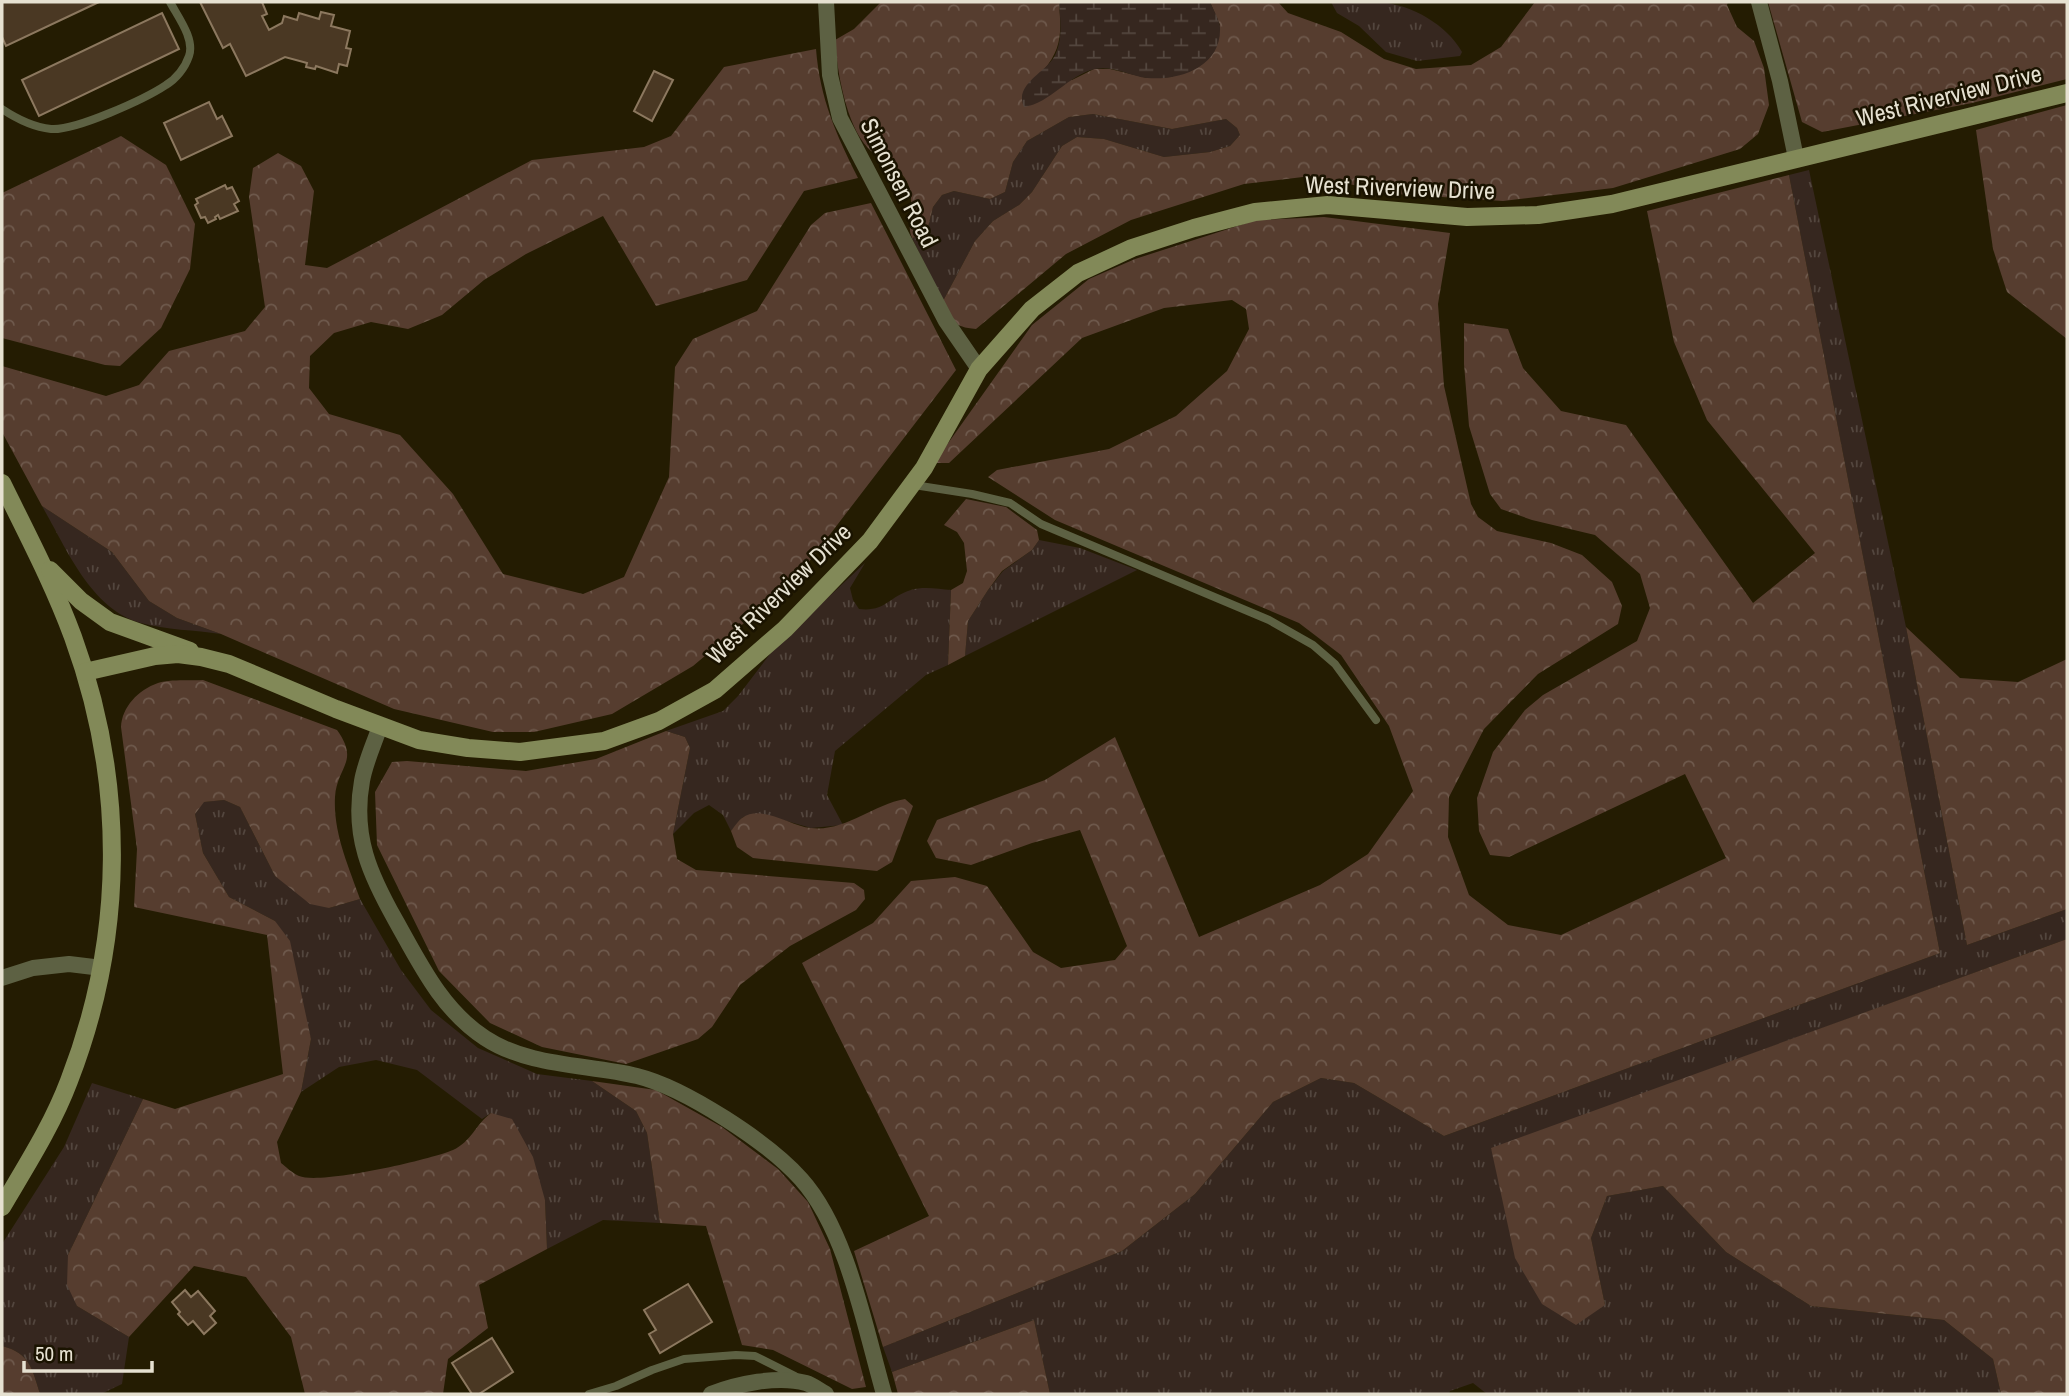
<svg xmlns="http://www.w3.org/2000/svg" width="2069" height="1396" viewBox="0 0 2069 1396" font-family="'Archivo Narrow',sans-serif">
  <style>
    .grass { fill: url(#grass-tufts) }
    .forest { fill: url(#forest-crowns) }
    .wetland { fill: url(#wetland-marsh) }
    .building { fill: #4a3823; stroke: #8c785f; stroke-width: 2 }
    .lines { fill: none; stroke-linecap: round; stroke-linejoin: round }
    .lane { stroke: #5d6143; stroke-width: 8 }
    .street { stroke: #5d6143; stroke-width: 16 }
    .secondary { stroke: #828958; stroke-width: 18 }
    .labels { text-anchor: middle; stroke-width: 5; stroke-linejoin: round; paint-order: stroke }
    .street-label { font-size: 24px; fill: #e6e1d1; stroke: #1a1300 }
  </style>
  <defs>
    <pattern id="grass-tufts" width="24" height="20" patternUnits="userSpaceOnUse" patternTransform="scale(1.75)"><rect width="24" height="20" fill="#36271f"/><path d="M3 7l-1-3M5 7V3M7 7l1-3M15 17l-1-3M17 17v-4M19 17l1-3" fill="none" stroke="#53463e"/></pattern>
    <pattern id="forest-crowns" width="20" height="18" patternUnits="userSpaceOnUse" patternTransform="scale(1.75)"><rect width="20" height="18" fill="#563d2f"/><path d="M2 6a3 3 0 1 1 6 0M12 15a3 3 0 1 1 6 0" fill="none" stroke="#6e594c"/></pattern>
    <pattern id="wetland-marsh" width="20" height="14" patternUnits="userSpaceOnUse" patternTransform="scale(1.75)"><rect width="20" height="14" fill="#36271f"/><path d="M1 5h8M5 5V1M11 12h8M15 12V8" fill="none" stroke="#53463e"/></pattern>
  </defs>
  <rect width="100%" height="100%" fill="#241c02"/>
  <g class="grass">
    <path d="M1331 2C1348 2 1365 0 1381 2 1412 5 1447 25 1462 52L1460 56 1417 61 1386 52 1359 26 1337 13Z"/>
    <polygon points="1093,114 1172,129 1226,119 1237,128 1240,135 1230,146 1210,152 1164,157 1104,139 1077,137 1062,146 1032,192 1019,205 993,221 975,241 943,301 912,238 926,235 933,207 942,195 954,191 990,199 1005,192 1013,162 1027,141 1069,117"/>
    <polygon points="1809,170 1906,627 1967,945 2067,909 2067,939 1491,1149 1605,1305 1591,1238 1607,1196 1663,1186 1726,1252 1811,1306 1944,1320 1993,1359 2001,1394 1487,1394 1473,1383 1450,1391 1449,1394 1050,1394 1034,1320 892,1372 883,1347 1122,1251 1195,1194 1273,1102 1321,1078 1354,1083 1444,1136 1940,953 1789,175"/>
    <path d="M42 506 112 552 149 601 177 618 221 634C195 630 166 630 141 623 90 609 66 547 42 506Z"/>
    <polygon points="1039,540 1080,548 1137,570 965,656 968,621 988,590 1003,571 1032,550"/>
    <path d="M865 563 850 588 853 600 859 609C886 612 888 597 911 590 924 586 938 589 951 590L948 665 926 675 835 751 827 795 843 825 811 828 762 814 743 817 731 831 723 815 709 805 694 813 673 834 690 748 685 737 666 731 723 711 738 696 777 645Z"/>
    <polygon points="224,800 240,807 275,876 329,908 360,899 401,970 431,1010 478,1048 537,1074 592,1081 636,1111 647,1133 660,1223 603,1220 547,1249 545,1200 491,1113 482,1119 417,1070 376,1060 339,1067 301,1092 311,1039 275,921 229,897 203,853 195,814 203,802"/>
    <path d="M92 1083 143 1099 68 1255 77 1306 129 1337 122 1384 101 1394H40C32 1369 30 1353 2 1346V1244L64 1147Z"/>
  </g>
  <g class="forest">
    <path d="M881 2H1059C1061 32 1063 47 1043 71L1072 80 1094 69H1110L1147 78 1172 77 1220 25 1210 2H1278L1288 13 1341 32 1384 59 1416 69 1471 65 1501 47 1535 2H1728L1727 5 1737 27 1754 41 1764 68 1769 105 1758 134 1740 149 1613 188 1503 201 1396 194 1311 176 1244 184 1131 220 1066 254 976 329C953 327 952 321 943 301L975 241 993 221 1019 205 1032 192 1062 146 1077 137 1104 139 1164 157 1210 152 1230 146 1240 135 1237 128 1226 119 1172 129 1093 114 1069 117 1027 141 1013 162 1005 192 990 199 954 191 942 195 933 207 926 235 912 238C905 220 916 203 908 184 901 166 881 162 868 148 846 125 837 71 835 40L854 29Z"/>
    <polygon points="1768,2 2067,2 2067,79 1972,103 1822,132 1802,122"/>
    <path d="M816 49C820 99 836 134 858 178L804 191 747 280 656 306 603 216 526 254 484 280 442 315 408 329 371 322 334 333 310 356 309 388 329 414 400 435 453 494 503 574 583 594 624 577 669 477 675 367 693 339 757 311 811 225 825 213 871 203 956 370 795 580 693 666 612 714 534 732H493L394 709 221 634 177 618 149 601 112 552 42 506 2 432V366L106 396 139 385 169 351 245 331 265 307 249 197 253 168 278 153 301 166 314 191 305 265 327 268 532 160 644 147 671 136 724 67Z"/>
    <polygon points="2067,105 2067,339 2007,292 1993,249 1976,130"/>
    <polygon points="121,136 166,165 195,224 190,269 161,328 120,366 105,365 2,338 2,193"/>
    <polygon points="1789,175 1940,953 1444,1136 1354,1083 1321,1078 1273,1102 1195,1194 1122,1251 883,1347 854,1251 929,1216 802,963 873,923 911,881 955,877 987,886 1033,952 1061,968 1115,960 1127,946 1080,830 1032,843 971,865 936,858 927,841 937,820 1045,780 1115,737 1199,937 1320,885 1368,854 1413,791 1389,726 1341,655 1299,623 1055,520 988,477 997,470 1109,449 1176,416 1227,371 1249,329 1246,309 1232,300 1164,308 1082,338 949,463 934,463 1032,325 1089,279 1135,259 1256,220 1324,217 1450,233 1438,304 1444,386 1471,504 1478,517 1497,531 1551,543 1582,555 1612,582 1622,606 1618,624 1538,674 1484,729 1449,797 1448,837 1469,895 1508,925 1561,935 1726,858 1685,774 1509,857 1490,855 1479,831 1477,798 1493,752 1525,710 1543,695 1637,641 1650,608 1640,574 1595,535 1532,520 1501,509 1490,494 1469,426 1464,364 1464,323 1508,329 1523,368 1561,411 1626,425 1753,603 1815,553 1707,420 1674,342 1647,211"/>
    <polygon points="966,499 1006,507 1037,530 1039,540 1032,550 1002,571 988,590 968,621 965,656 948,665 951,590 963,583 967,571 964,543 957,532 944,525"/>
    <polygon points="1906,627 1960,678 2018,682 2067,659 2067,909 1967,945"/>
    <path d="M203 680 337 730C360 762 337 766 335 797 333 833 349 867 360 899L329 908 310 904 275 876 240 807 224 800 204 802 195 814 203 853 229 897 275 921 290 941 311 1039 301 1092 277 1142 281 1163C286 1167 292 1173 299 1176 320 1185 429 1160 453 1150 471 1142 476 1124 491 1113L512 1119 533 1157 545 1200 547 1249 479 1285 488 1328 448 1359 443 1394H305L291 1337 246 1277 194 1266 129 1337 77 1306 67 1285 68 1255 143 1099 175 1109 283 1074 267 935 134 907 137 849 121 727C122 707 138 690 158 683 171 679 189 681 203 680Z"/>
    <polygon points="666,731 685,737 690,748 673,834 677,859 696,870 854,883 864,890 865,899 856,910 790,946 740,985 712,1027 698,1039 626,1064 542,1047 490,1023 439,971 377,845 375,792 392,762 407,761 526,771 596,759"/>
    <path d="M905 799 913 806 892 862 877 871 753 858 737 847 731 831C734 827 738 821 742 818 762 804 790 826 811 828 845 832 872 805 905 799Z"/>
    <polygon points="2067,939 2067,1394 2001,1394 1993,1359 1944,1320 1811,1306 1726,1252 1663,1186 1607,1196 1591,1238 1605,1305 1576,1325 1542,1304 1515,1258 1491,1148"/>
    <polygon points="592,1081 656,1090 722,1127 778,1169 808,1202 830,1249 866,1387 852,1389 773,1350 742,1345 706,1226 660,1223 647,1133 636,1111"/>
    <polygon points="1034,1320 1050,1394 898,1394 892,1372"/>
    <path d="M2 1346C30 1353 32 1369 40 1394H2Z"/>
  </g>
  <path class="wetland" d="M1059 2H1210C1213 9 1219 19 1220 27 1222 66 1181 81 1147 78 1130 76 1113 65 1095 69 1068 75 1051 103 1024 107 1013 83 1049 72 1056 53 1063 36 1060 19 1059 2Z"/>
  <g class="building">
    <polygon points="2,2 99,2 6,46 2,37"/>
    <polygon points="200,2 262,2 267,14 262,16 269,30 282,23 284,16 297,20 299,13 319,19 321,12 334,15 331,26 350,31 346,48 351,49 347,66 339,64 337,73 316,66 315,69 306,67 307,63 285,57 246,76 230,44 223,48"/>
    <polygon points="162,13 179,49 39,116 22,80"/>
    <polygon points="654,71 673,80 652,121 634,111"/>
    <polygon points="209,102 217,119 222,116 232,136 181,160 164,123"/>
    <polygon points="225,185 227,189 232,187 239,201 234,204 238,211 220,219 218,215 215,217 216,219 208,223 205,217 201,218 195,205 198,203 196,199"/>
    <polygon points="688,1284 712,1322 660,1353 649,1334 656,1330 644,1310"/>
    <polygon points="185,1290 191,1297 198,1291 215,1311 210,1316 216,1323 204,1334 193,1321 188,1325 178,1314 180,1312 172,1302"/>
    <polygon points="492,1338 513,1372 479,1394 472,1394 452,1363"/>
  </g>
  <g class="lines">
    <g class="lane">
      <path d="M2 109C17 119 33 127 51 129 75 131 145 99 166 85 176 79 185 68 189 56 195 39 178 17 170 2"/>
      <polyline points="914,485 972,494 1010,503 1041,524 1269,620 1313,645 1335,664 1376,720"/>
      <polyline points="589,1394 616,1386 652,1370 684,1359 736,1355 755,1356 795,1376"/>
    </g>
    <g class="street">
      <polyline points="826,2 830,75 840,118 946,321 979,369"/>
      <polyline points="1759,2 1780,81 1796,158"/>
      <path d="M380 726C374 744 365 763 362 781 352 836 370 875 396 921 420 964 442 1010 485 1038 529 1067 587 1064 637 1076 685 1088 768 1142 801 1179 847 1230 865 1328 884 1394"/>
      <polyline points="2,978 33,968 69,964 102,968"/>
      <path d="M711 1394C737 1384 778 1375 806 1383 813 1385 820 1391 826 1394"/>
    </g>
    <g class="secondary">
      <path d="M2 483C27 534 53 583 73 637 126 782 125 937 69 1081 52 1126 26 1166 2 1207"/>
      <polyline points="50,570 81,601 110,622 190,651"/>
      <polyline points="85,672 155,656 178,654 201,657 229,664 336,709 419,740 468,748 520,752 604,741 659,721 715,690 785,629 870,541 924,468 979,369 1032,309 1078,273 1132,248 1194,228 1255,212 1328,205 1467,217 1538,215 1612,204 2067,93"/>
    </g>
  </g>
  <g class="labels">
    <g class="street-label">
      <text transform="translate(1949 96) rotate(-14)" y="8">West Riverview Drive</text>
      <text transform="translate(899 183) rotate(63)" y="8">Simonsen Road</text>
      <text transform="translate(1400 188) rotate(2)" y="8">West Riverview Drive</text>
      <text transform="translate(779 594) rotate(-44)" y="8">West Riverview Drive</text>
    </g>
  </g>
  <rect width="2069" height="1396" fill="none" stroke="#e6e1d1" stroke-width="7"/>
  <path d="M24 1361v10h128v-10" fill="none" stroke="#e6e1d1" stroke-width="3.5"/>
  <text x="35" y="1361" font-size="21" fill="#e6e1d1" stroke="#1a1300" stroke-width="5" paint-order="stroke">50 m</text>
</svg>
